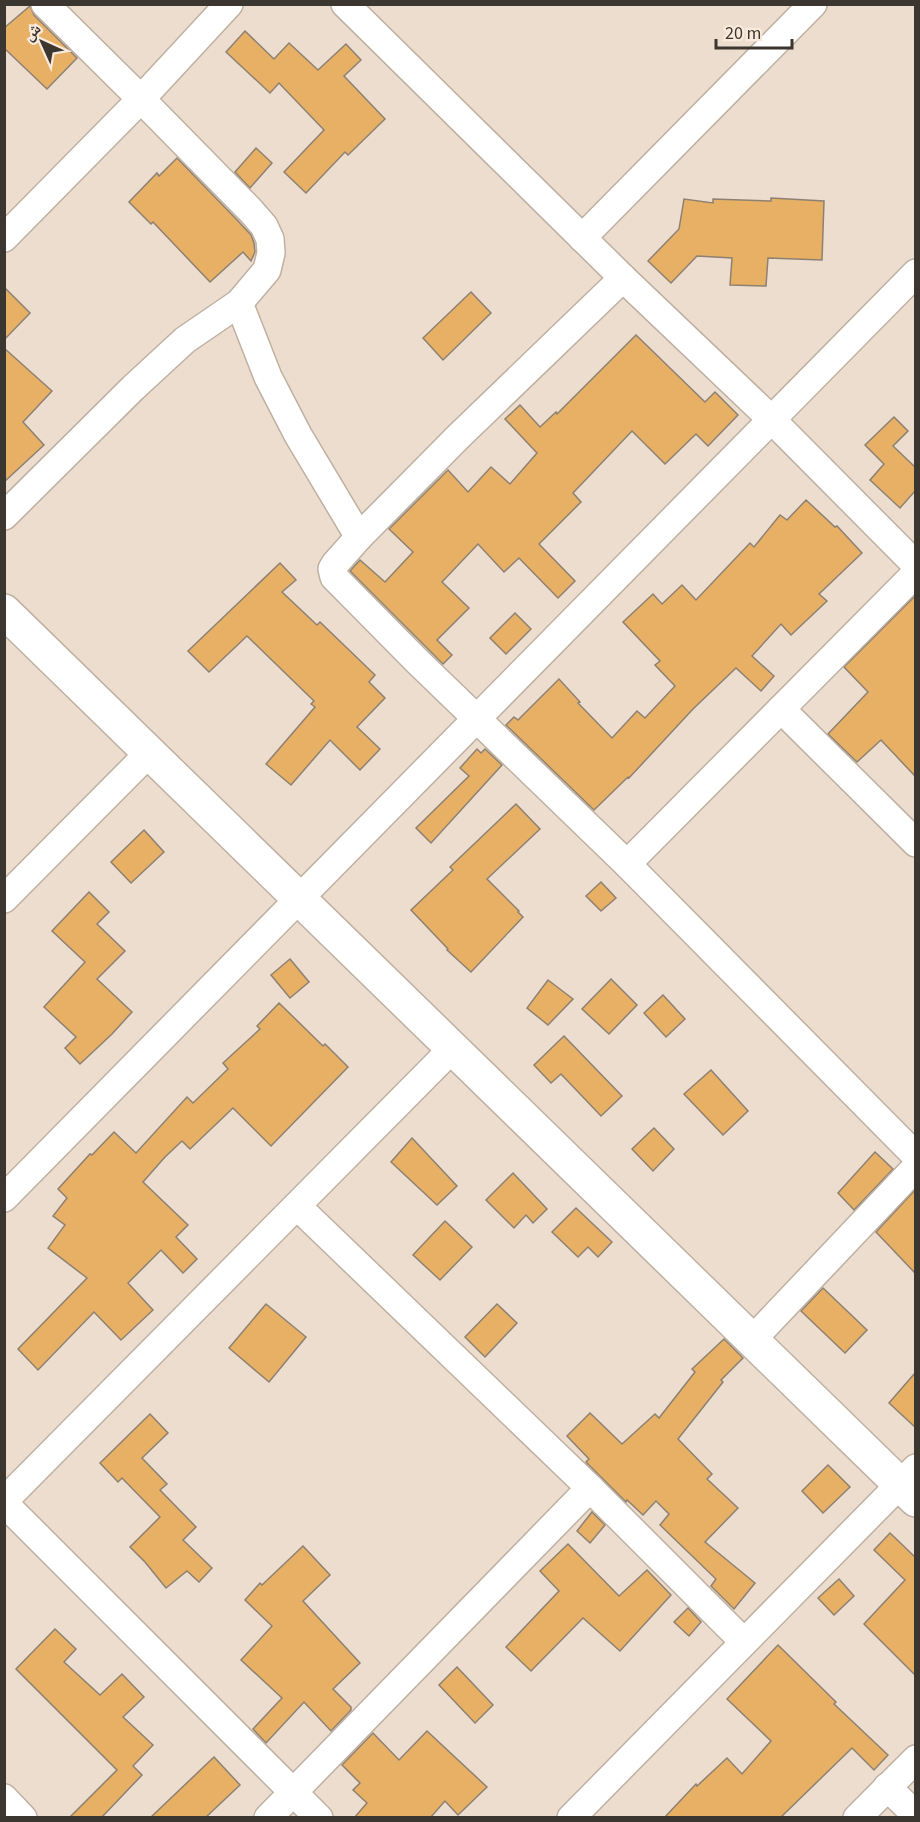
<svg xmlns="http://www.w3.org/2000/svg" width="920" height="1822" viewBox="0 0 920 1822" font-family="'Source Sans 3','Noto Naskh Arabic',sans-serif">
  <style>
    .building { fill: #e7b065; stroke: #8d8172; stroke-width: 1.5 }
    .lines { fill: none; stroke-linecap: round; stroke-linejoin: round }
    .street-casing { stroke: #bfb0a2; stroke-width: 30 }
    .secondary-casing { stroke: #bfb0a2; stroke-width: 36 }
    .street { stroke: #fff; stroke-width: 27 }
    .secondary { stroke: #fff; stroke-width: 33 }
  </style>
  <rect width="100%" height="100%" fill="#edddce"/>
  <g class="building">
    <polygon points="30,6 34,15 77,58 47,89 4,48 4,28"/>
    <polygon points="245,31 274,59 289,43 318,70 346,44 361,60 344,76 385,119 348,155 345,152 306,193 284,172 324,130 279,83 270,93 226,52"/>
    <polygon points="256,148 272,163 250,188 235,172"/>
    <polygon points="177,158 239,222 251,235 254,243 255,252 251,261 243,252 210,282 153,222 151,224 129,202 157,173 159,176"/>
    <polygon points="771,198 824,201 822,260 768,258 766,286 730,285 732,258 697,256 671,283 648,261 679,229 684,199 713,203 713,199 771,201"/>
    <polygon points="4,287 30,313 4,340"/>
    <polygon points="471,292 491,313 443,360 423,338"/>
    <polygon points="636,335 705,402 715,392 738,415 708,446 696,434 665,464 632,431 573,493 581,502 539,544 575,581 558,598 519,558 504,572 478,544 442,582 469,608 437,640 452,655 443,664 350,571 360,560 385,582 413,552 389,529 448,470 468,492 491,467 510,484 537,453 505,419 520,405 540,427 556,412 557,414"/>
    <polygon points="4,348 52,391 23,422 44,445 4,482"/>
    <polygon points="894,417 908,431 893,446 915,467 915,491 900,508 870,480 884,464 865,445"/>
    <polygon points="806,500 835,527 837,526 862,553 819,594 827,601 791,635 781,624 752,656 774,676 761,691 736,668 693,709 629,778 628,777 594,810 506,725 514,717 518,720 559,679 580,702 578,703 612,738 637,711 645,718 675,686 655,665 660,661 623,622 653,594 662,604 682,585 696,600 750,543 754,547 780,515 787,520"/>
    <polygon points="280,563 296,580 282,592 317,625 320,622 375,675 369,682 385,698 357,727 380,749 360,770 330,740 291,785 266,764 315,707 311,704 314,701 247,636 209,672 188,651"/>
    <polygon points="915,596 915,776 881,740 857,762 828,734 868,692 844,667"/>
    <polygon points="515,613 531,629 506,654 490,638"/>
    <polygon points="477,749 481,753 485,749 502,765 431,843 416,828 469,776 460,768"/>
    <polygon points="516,804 540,829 487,879 519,911 518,912 523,917 471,972 447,950 448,949 411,910 453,870 450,867"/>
    <polygon points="144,830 164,852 131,883 111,862"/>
    <polygon points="601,882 616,898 601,911 586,896"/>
    <polygon points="89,892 109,912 97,924 125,951 97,979 132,1012 112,1034 80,1064 65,1048 76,1037 44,1007 85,962 52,931"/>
    <polygon points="290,959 309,982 290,998 271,975"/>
    <polygon points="611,979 637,1005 609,1034 582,1009"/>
    <polygon points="548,980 573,999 548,1025 527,1008"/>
    <polygon points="663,995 685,1019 666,1037 644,1013"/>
    <polygon points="279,1003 323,1046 325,1044 348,1067 271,1146 233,1108 190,1149 182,1141 165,1157 143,1182 188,1225 176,1237 197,1259 183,1273 161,1250 128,1283 153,1310 121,1340 94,1312 38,1370 18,1349 87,1278 48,1248 65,1225 53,1216 67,1198 58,1189 90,1154 92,1155 114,1132 136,1153 187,1097 193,1103 228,1069 223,1063 260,1029 257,1026"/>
    <polygon points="564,1036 622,1096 601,1116 561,1074 551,1083 534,1065"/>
    <polygon points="711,1070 748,1111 723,1135 684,1094"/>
    <polygon points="654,1128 674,1149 653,1171 632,1149"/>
    <polygon points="412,1138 457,1186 437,1205 391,1162"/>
    <polygon points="875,1152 893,1169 854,1210 838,1193"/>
    <polygon points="513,1173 547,1209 533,1223 526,1215 514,1228 486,1200"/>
    <polygon points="915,1190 915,1273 876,1232"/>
    <polygon points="576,1208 612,1242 598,1257 588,1247 578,1257 552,1232"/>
    <polygon points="445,1221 472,1247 440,1280 413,1255"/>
    <polygon points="823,1288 867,1330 845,1353 801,1311"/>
    <polygon points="266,1304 306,1337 269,1382 229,1348"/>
    <polygon points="497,1304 517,1323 485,1357 465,1337"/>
    <polygon points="724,1339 743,1358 721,1380 723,1382 678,1439 712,1474 707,1479 738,1508 705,1542 755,1583 734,1609 711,1586 716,1579 660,1525 669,1514 656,1501 643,1515 627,1500 626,1502 586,1462 589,1459 567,1436 590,1413 622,1444 655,1414 659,1418 695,1372 692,1369"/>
    <polygon points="915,1373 915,1427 889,1403"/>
    <polygon points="150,1414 168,1433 142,1458 167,1484 160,1490 196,1527 183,1540 212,1568 199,1582 187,1571 166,1588 145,1562 130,1547 160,1517 122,1478 118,1482 100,1463"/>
    <polygon points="828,1465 850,1487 823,1513 802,1491"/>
    <polygon points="592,1512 605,1525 590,1543 577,1531"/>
    <polygon points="890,1533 915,1557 915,1675 864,1624 905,1580 874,1550"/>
    <polygon points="568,1544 619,1596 647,1570 671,1595 620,1651 583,1618 531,1671 506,1647 559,1591 540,1571"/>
    <polygon points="303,1546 330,1575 303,1601 360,1663 333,1689 351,1707 351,1710 331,1731 304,1702 266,1743 253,1729 282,1698 241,1660 272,1626 245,1600 260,1583 262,1585"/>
    <polygon points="839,1579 854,1596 834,1615 818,1598"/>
    <polygon points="688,1608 701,1622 689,1636 674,1622"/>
    <polygon points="55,1629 76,1649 64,1662 100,1695 122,1674 144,1697 123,1717 153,1745 133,1766 142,1775 101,1818 69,1818 117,1770 16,1669"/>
    <polygon points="778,1645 836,1702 834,1704 888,1755 874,1770 852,1748 780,1818 664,1818 696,1784 697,1786 727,1758 742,1774 771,1741 727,1699"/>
    <polygon points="457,1667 493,1705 475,1723 439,1685"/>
    <polygon points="427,1731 487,1787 458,1815 445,1801 430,1818 354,1818 367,1803 353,1790 360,1783 342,1765 373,1733 399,1760"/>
    <polygon points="214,1757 240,1785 205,1818 150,1818"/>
  </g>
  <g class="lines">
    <defs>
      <g id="street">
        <polyline points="345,4 623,278 771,419 916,565"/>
        <polyline points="4,238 141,99 229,4"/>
        <polyline points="582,238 813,4"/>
        <polyline points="623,278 458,437 359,537 335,564 332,569 334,577 417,661 627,864 916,1156"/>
        <polyline points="239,303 268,377 298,435 359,537"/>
        <polyline points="4,516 133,388 185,340 239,303 267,270 271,253 270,239 264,226 251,211 141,99 45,4"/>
        <polyline points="781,709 916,843"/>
        <polyline points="627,864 916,573"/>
        <polyline points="4,899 149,753"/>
        <polyline points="4,1198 916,273"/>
        <polyline points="297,1206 590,1488 744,1642"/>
        <polyline points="752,1340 916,1167"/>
        <polyline points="4,1501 453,1048"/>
        <polyline points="4,1503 319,1818"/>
        <polyline points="887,1787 916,1815"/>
        <polyline points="4,1798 23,1818"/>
        <polyline points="268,1818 590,1488"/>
        <polyline points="571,1818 916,1468"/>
        <polyline points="857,1818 916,1759"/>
      </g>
      <polyline id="secondary" points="4,611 916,1500"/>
    </defs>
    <use href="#street" class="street-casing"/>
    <use href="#secondary" class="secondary-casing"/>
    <use href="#street" class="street"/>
    <use href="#secondary" class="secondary"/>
  </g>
  <rect width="920" height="1822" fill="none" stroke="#3c3630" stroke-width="12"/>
  <g transform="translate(42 42) rotate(315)" stroke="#faeadb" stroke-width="4.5" paint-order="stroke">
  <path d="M0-4.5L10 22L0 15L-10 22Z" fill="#3c3630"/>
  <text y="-9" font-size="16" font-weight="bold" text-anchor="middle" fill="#3c3630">ش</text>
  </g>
  <path d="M716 39v9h76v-9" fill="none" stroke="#3c3630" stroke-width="3"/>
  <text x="725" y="39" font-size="18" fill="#3c3630" stroke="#faeadb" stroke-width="4.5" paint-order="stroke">20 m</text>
</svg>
